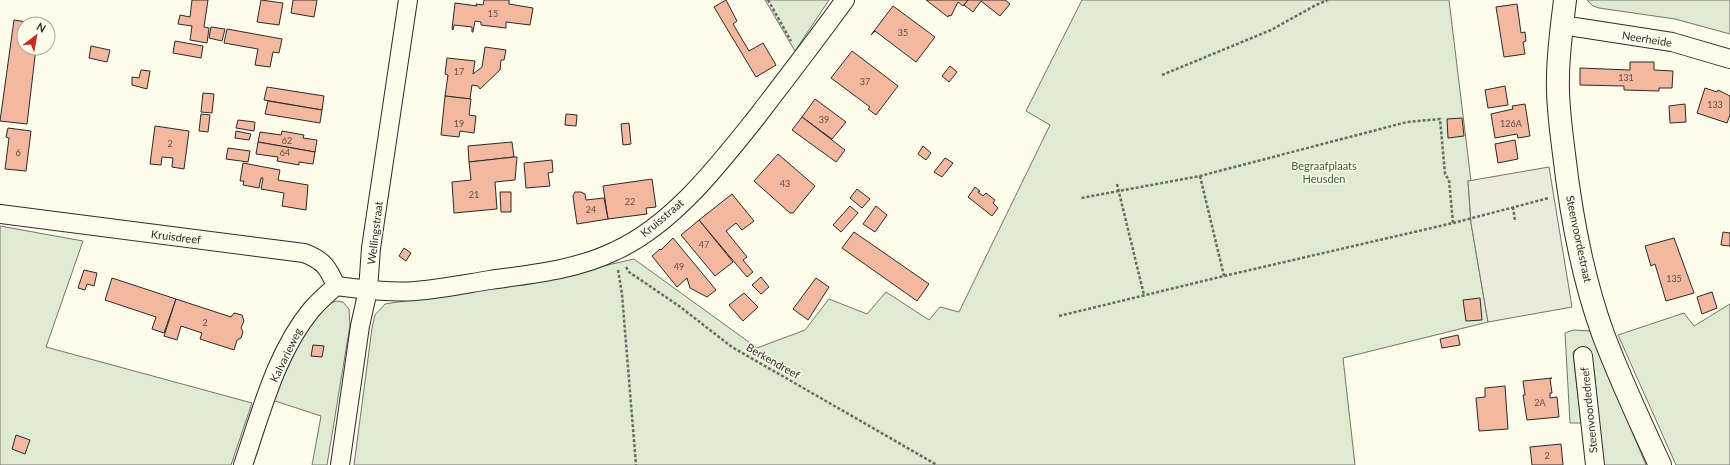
<svg xmlns="http://www.w3.org/2000/svg" width="1730" height="465" viewBox="0 0 1730 465" font-family="Lato,sans-serif">
  <style>
    .green { fill: #deebd1; stroke: #74746e }
    .parking { fill: #eceadb; stroke: #74746e }
    .building { fill: #f2b8a0; stroke: #2b2b2b }
    .lines { fill: none; stroke-linecap: round; stroke-linejoin: round }
    .street-casing { stroke: #2b2b2b; stroke-width: 20 }
    .secondary-casing { stroke: #2b2b2b; stroke-width: 24 }
    .path { stroke: #6a6964; stroke-width: 2.5; stroke-dasharray: 3 2; stroke-linecap: butt }
    .street { stroke: #fdfbea; stroke-width: 18 }
    .secondary { stroke: #fdfbea; stroke-width: 22 }
    .labels { text-anchor: middle; stroke-width: 3; stroke-linejoin: round; paint-order: stroke }
    .number-label { font-size: 9px; fill: #5d4e48 }
    .street-label { font-size: 11px; fill: #2b2b2b; stroke: #fdfbea }
    .park-label { font-size: 11px; fill: #34623c; stroke: #fdfbea }
  </style>
  <rect width="100%" height="100%" fill="#fdfbea"/>
  <g class="green">
    <polygon points="765,0 829,0 795,51"/>
    <polygon points="1082,0 1449,0 1471,181 1468,181 1471,223 1488,322 1343,358 1355,465 354,465 372,328 375,315 385,304 542,280 634,259 757,348 805,330 829,299 867,314 886,292 929,320 940,307 959,312 1050,125 1026,111"/>
    <polygon points="1587,0 1730,0 1730,34 1675,19 1599,8 1593,6"/>
    <polygon points="0,226 83,241 46,347 252,403 231,465 0,465"/>
    <path d="M337 301 343 302 349 309 350 325 327 465H312L321 416 272 400C281 378 311 304 337 301Z"/>
    <polygon points="1730,304 1730,465 1676,465 1618,335 1684,313 1694,326"/>
    <polygon points="1573,330 1590,331 1646,465 1603,465 1594,369 1591,369 1585,348 1575,350 1573,352 1581,423 1570,423 1565,333"/>
  </g>
  <polygon class="parking" points="1549,167 1572,307 1488,322 1471,223 1468,181"/>
  <g class="building">
    <polygon points="192,0 208,0 204,27 209,28 207,43 190,40 192,26 178,24 180,15 190,17"/>
    <polygon points="261,0 283,3 279,25 257,22"/>
    <polygon points="293,0 317,0 314,17 291,13"/>
    <polygon points="484,0 509,0 509,4 533,8 530,25 506,22 506,28 481,25 481,22 475,21 473,32 472,32 472,27 454,25 453,30 452,29 455,3 477,6 476,4 483,5"/>
    <polygon points="726,0 737,21 733,24 749,51 763,43 776,65 756,77 714,7"/>
    <polygon points="926,0 968,0 963,6 958,2 951,16 949,15 948,17"/>
    <polygon points="968,0 1005,0 1010,4 1000,16 981,1 973,12 964,5"/>
    <polygon points="1517,4 1521,33 1525,32 1526,41 1523,42 1525,54 1504,57 1496,7"/>
    <polygon points="893,6 935,37 916,62 875,31 871,35"/>
    <polygon points="14,20 39,24 24,24 24,48 36,48 27,124 0,121"/>
    <polygon points="211,27 225,29 222,41 209,38"/>
    <polygon points="227,29 282,39 279,53 273,52 270,67 255,65 258,49 224,43"/>
    <polygon points="175,41 203,46 201,58 173,53"/>
    <polygon points="91,46 110,50 107,62 89,58"/>
    <polygon points="485,47 506,50 504,60 501,60 500,70 480,89 478,86 472,85 470,99 445,96 448,75 445,74 447,58 475,61 473,74 482,67"/>
    <polygon points="852,51 898,86 876,115 868,109 870,107 831,78"/>
    <polygon points="1630,62 1654,62 1654,70 1673,71 1672,88 1659,88 1659,91 1624,90 1624,86 1580,85 1580,68 1630,70"/>
    <polygon points="950,66 957,72 949,82 942,76"/>
    <polygon points="141,70 150,71 147,89 132,85 132,77 139,78"/>
    <polygon points="1505,86 1508,105 1488,108 1485,90"/>
    <polygon points="267,87 324,96 322,110 264,100"/>
    <polygon points="1705,88 1717,92 1718,90 1730,96 1730,115 1727,123 1697,113"/>
    <polygon points="203,93 214,94 212,113 201,112"/>
    <polygon points="445,96 471,99 469,115 476,116 474,133 460,131 459,137 441,135"/>
    <polygon points="815,99 846,122 832,139 802,117"/>
    <polygon points="268,101 322,110 320,123 265,114"/>
    <polygon points="1525,104 1530,136 1518,138 1517,134 1495,138 1491,114 1513,109 1512,106"/>
    <polygon points="1685,104 1686,122 1670,123 1669,106"/>
    <polygon points="201,114 210,115 208,132 199,131"/>
    <polygon points="566,114 577,115 576,126 565,125"/>
    <polygon points="802,117 845,150 836,162 792,130"/>
    <polygon points="1462,118 1464,136 1448,138 1447,119"/>
    <polygon points="238,120 255,122 254,131 236,128"/>
    <polygon points="629,123 631,144 623,145 621,124"/>
    <polygon points="155,126 189,131 184,169 172,167 173,158 162,157 161,165 150,164"/>
    <polygon points="8,128 31,131 26,171 5,169 9,138 6,137"/>
    <polygon points="236,131 251,134 249,140 235,138"/>
    <polygon points="282,131 304,135 303,138 317,140 315,152 258,142 260,132 281,135"/>
    <polygon points="1515,140 1518,159 1498,163 1495,144"/>
    <polygon points="258,142 315,152 313,164 299,162 299,165 277,161 278,157 256,154"/>
    <polygon points="512,142 514,157 469,162 468,146"/>
    <polygon points="923,146 931,153 926,160 918,154"/>
    <polygon points="228,148 250,151 248,162 226,159"/>
    <polygon points="778,154 815,186 793,213 790,213 754,181"/>
    <polygon points="514,157 517,157 515,180 495,182 497,209 454,213 452,182 471,180 469,162"/>
    <polygon points="945,158 953,163 942,177 934,172"/>
    <polygon points="552,160 553,172 548,173 550,186 526,188 524,163"/>
    <polygon points="243,163 280,170 278,180 308,185 306,210 282,206 284,193 261,189 263,178 261,178 259,188 243,185 244,181 240,181"/>
    <polygon points="652,179 656,207 646,208 647,214 608,219 603,186"/>
    <polygon points="975,187 980,191 978,192 983,196 986,193 995,200 993,203 998,208 992,216 968,197"/>
    <polygon points="857,189 870,199 862,208 850,198"/>
    <polygon points="500,192 511,192 511,212 501,212"/>
    <polygon points="575,192 581,192 585,194 586,200 604,198 608,219 577,224 573,196"/>
    <polygon points="732,194 754,221 742,230 736,223 726,231 747,257 743,260 753,272 747,277 699,220"/>
    <polygon points="850,206 858,213 841,232 833,225"/>
    <polygon points="876,206 887,215 875,232 863,224"/>
    <polygon points="699,220 733,262 715,276 681,235"/>
    <polygon points="854,232 929,284 917,301 842,248"/>
    <polygon points="1723,232 1730,233 1730,246 1721,245"/>
    <polygon points="673,238 716,290 707,297 690,288 687,278 677,287 652,256 660,249 661,250"/>
    <polygon points="1674,238 1694,293 1666,301 1655,264 1651,266 1645,246"/>
    <polygon points="404,248 411,253 406,261 399,256"/>
    <polygon points="84,270 97,273 94,286 87,284 85,290 78,288"/>
    <polygon points="761,277 769,287 761,294 752,285"/>
    <polygon points="112,278 176,299 164,333 152,329 156,317 105,300"/>
    <polygon points="816,278 829,287 808,320 793,309"/>
    <polygon points="1712,292 1717,308 1702,314 1697,297"/>
    <polygon points="744,293 758,307 743,321 729,305"/>
    <polygon points="1480,298 1482,320 1466,321 1463,300"/>
    <polygon points="176,299 231,317 234,313 242,315 244,321 241,328 243,332 241,338 237,340 234,350 200,339 202,333 181,326 177,340 164,336"/>
    <polygon points="1458,335 1460,345 1442,348 1440,339"/>
    <polygon points="313,345 324,346 322,357 311,356"/>
    <polygon points="1552,378 1550,379 1552,393 1550,393 1550,398 1557,397 1559,417 1527,420 1523,395 1525,395 1523,381"/>
    <polygon points="1505,386 1508,429 1479,431 1476,398 1485,397 1485,388"/>
    <polygon points="16,435 30,440 25,454 12,449"/>
    <polygon points="1561,444 1563,465 1532,465 1530,447"/>
  </g>
  <g class="lines">
    <defs>
      <g id="street">
        <polyline points="1562,25 1672,42 1730,59"/>
        <path d="M0 214 304 253C323 260 328 267 336 286"/>
        <polyline points="1583,356 1595,465"/>
        <path d="M243 465C261 413 276 352 312 309 319 301 328 293 336 286 362 289 389 293 415 291 440 289 465 284 490 280 532 274 576 270 615 251 672 225 717 167 756 118 786 79 816 40 845 0"/>
        <polyline points="340,465 360,326 368,290 371,248 408,0"/>
      </g>
      <path id="secondary" d="M1565 0C1562 26 1558 52 1558 78 1557 104 1561 129 1564 154 1571 215 1582 276 1603 334 1620 379 1640 422 1660 465"/>
    </defs>
    <use href="#street" class="street-casing"/>
    <use href="#secondary" class="secondary-casing"/>
    <g class="path">
      <polyline points="768,0 791,41"/>
      <polyline points="1162,75 1271,30 1316,5 1328,0"/>
      <polyline points="1200,176 1224,276"/>
      <polyline points="1117,184 1144,295"/>
      <polyline points="1513,207 1515,221"/>
      <polyline points="1453,223 1549,198"/>
      <polyline points="626,267 629,272 679,306 732,347 937,465"/>
      <polyline points="618,270 622,294 636,465"/>
      <polyline points="1059,316 1224,276 1453,223 1449,180 1445,174 1440,119 1407,122 1200,176 1081,198"/>
    </g>
    <use href="#street" class="street"/>
    <use href="#secondary" class="secondary"/>
  </g>
  <g class="labels">
    <g class="number-label">
      <text x="493" y="17">15</text>
      <text x="903" y="36">35</text>
      <text x="459" y="75">17</text>
      <text x="1626" y="81">131</text>
      <text x="865" y="85">37</text>
      <text x="1715" y="108">133</text>
      <text x="824" y="123">39</text>
      <text x="459" y="127">19</text>
      <text x="1511" y="127">126A</text>
      <text x="287" y="144">62</text>
      <text x="170" y="147">2</text>
      <text x="18" y="156">6</text>
      <text x="285" y="156">64</text>
      <text x="785" y="187">43</text>
      <text x="474" y="198">21</text>
      <text x="630" y="205">22</text>
      <text x="591" y="213">24</text>
      <text x="704" y="248">47</text>
      <text x="679" y="270">49</text>
      <text x="1674" y="282">135</text>
      <text x="205" y="326">2</text>
      <text x="1540" y="406">2A</text>
      <text x="1547" y="459">2</text>
    </g>
    <g class="street-label">
      <text transform="translate(1647 39) rotate(9)" y="4">Neerheide</text>
      <text transform="translate(662 218) rotate(-40)" y="4">Kruisstraat</text>
      <text transform="translate(375 233) rotate(-83)" y="4">Wellingstraat</text>
      <text transform="translate(176 237) rotate(7)" y="4">Kruisdreef</text>
      <text transform="translate(1579 239) rotate(78)" y="4">Steenvoordestraat</text>
      <text transform="translate(286 355) rotate(-64)" y="4">Kalvarieweg</text>
      <text transform="translate(773 361) rotate(30)" y="4">Berkendreef</text>
      <text transform="translate(1589 410) rotate(-96)" y="4">Steenvoordedreef</text>
    </g>
    <g class="park-label">
      <text x="1324" y="170">Begraafplaats<tspan x="1324" dy="13">Heusden</tspan></text>
    </g>
  </g>
  <g transform="translate(36 36) rotate(31)"><circle r="19" fill="#fdfbea" stroke="#a9a89e"/>
  <path d="M0-3L7 15L0 10L-7 15Z" fill="#c62828"/>
  <text y="-6" font-size="11" font-weight="bold" text-anchor="middle" fill="#2b2b2b">N</text>
  </g>
</svg>
